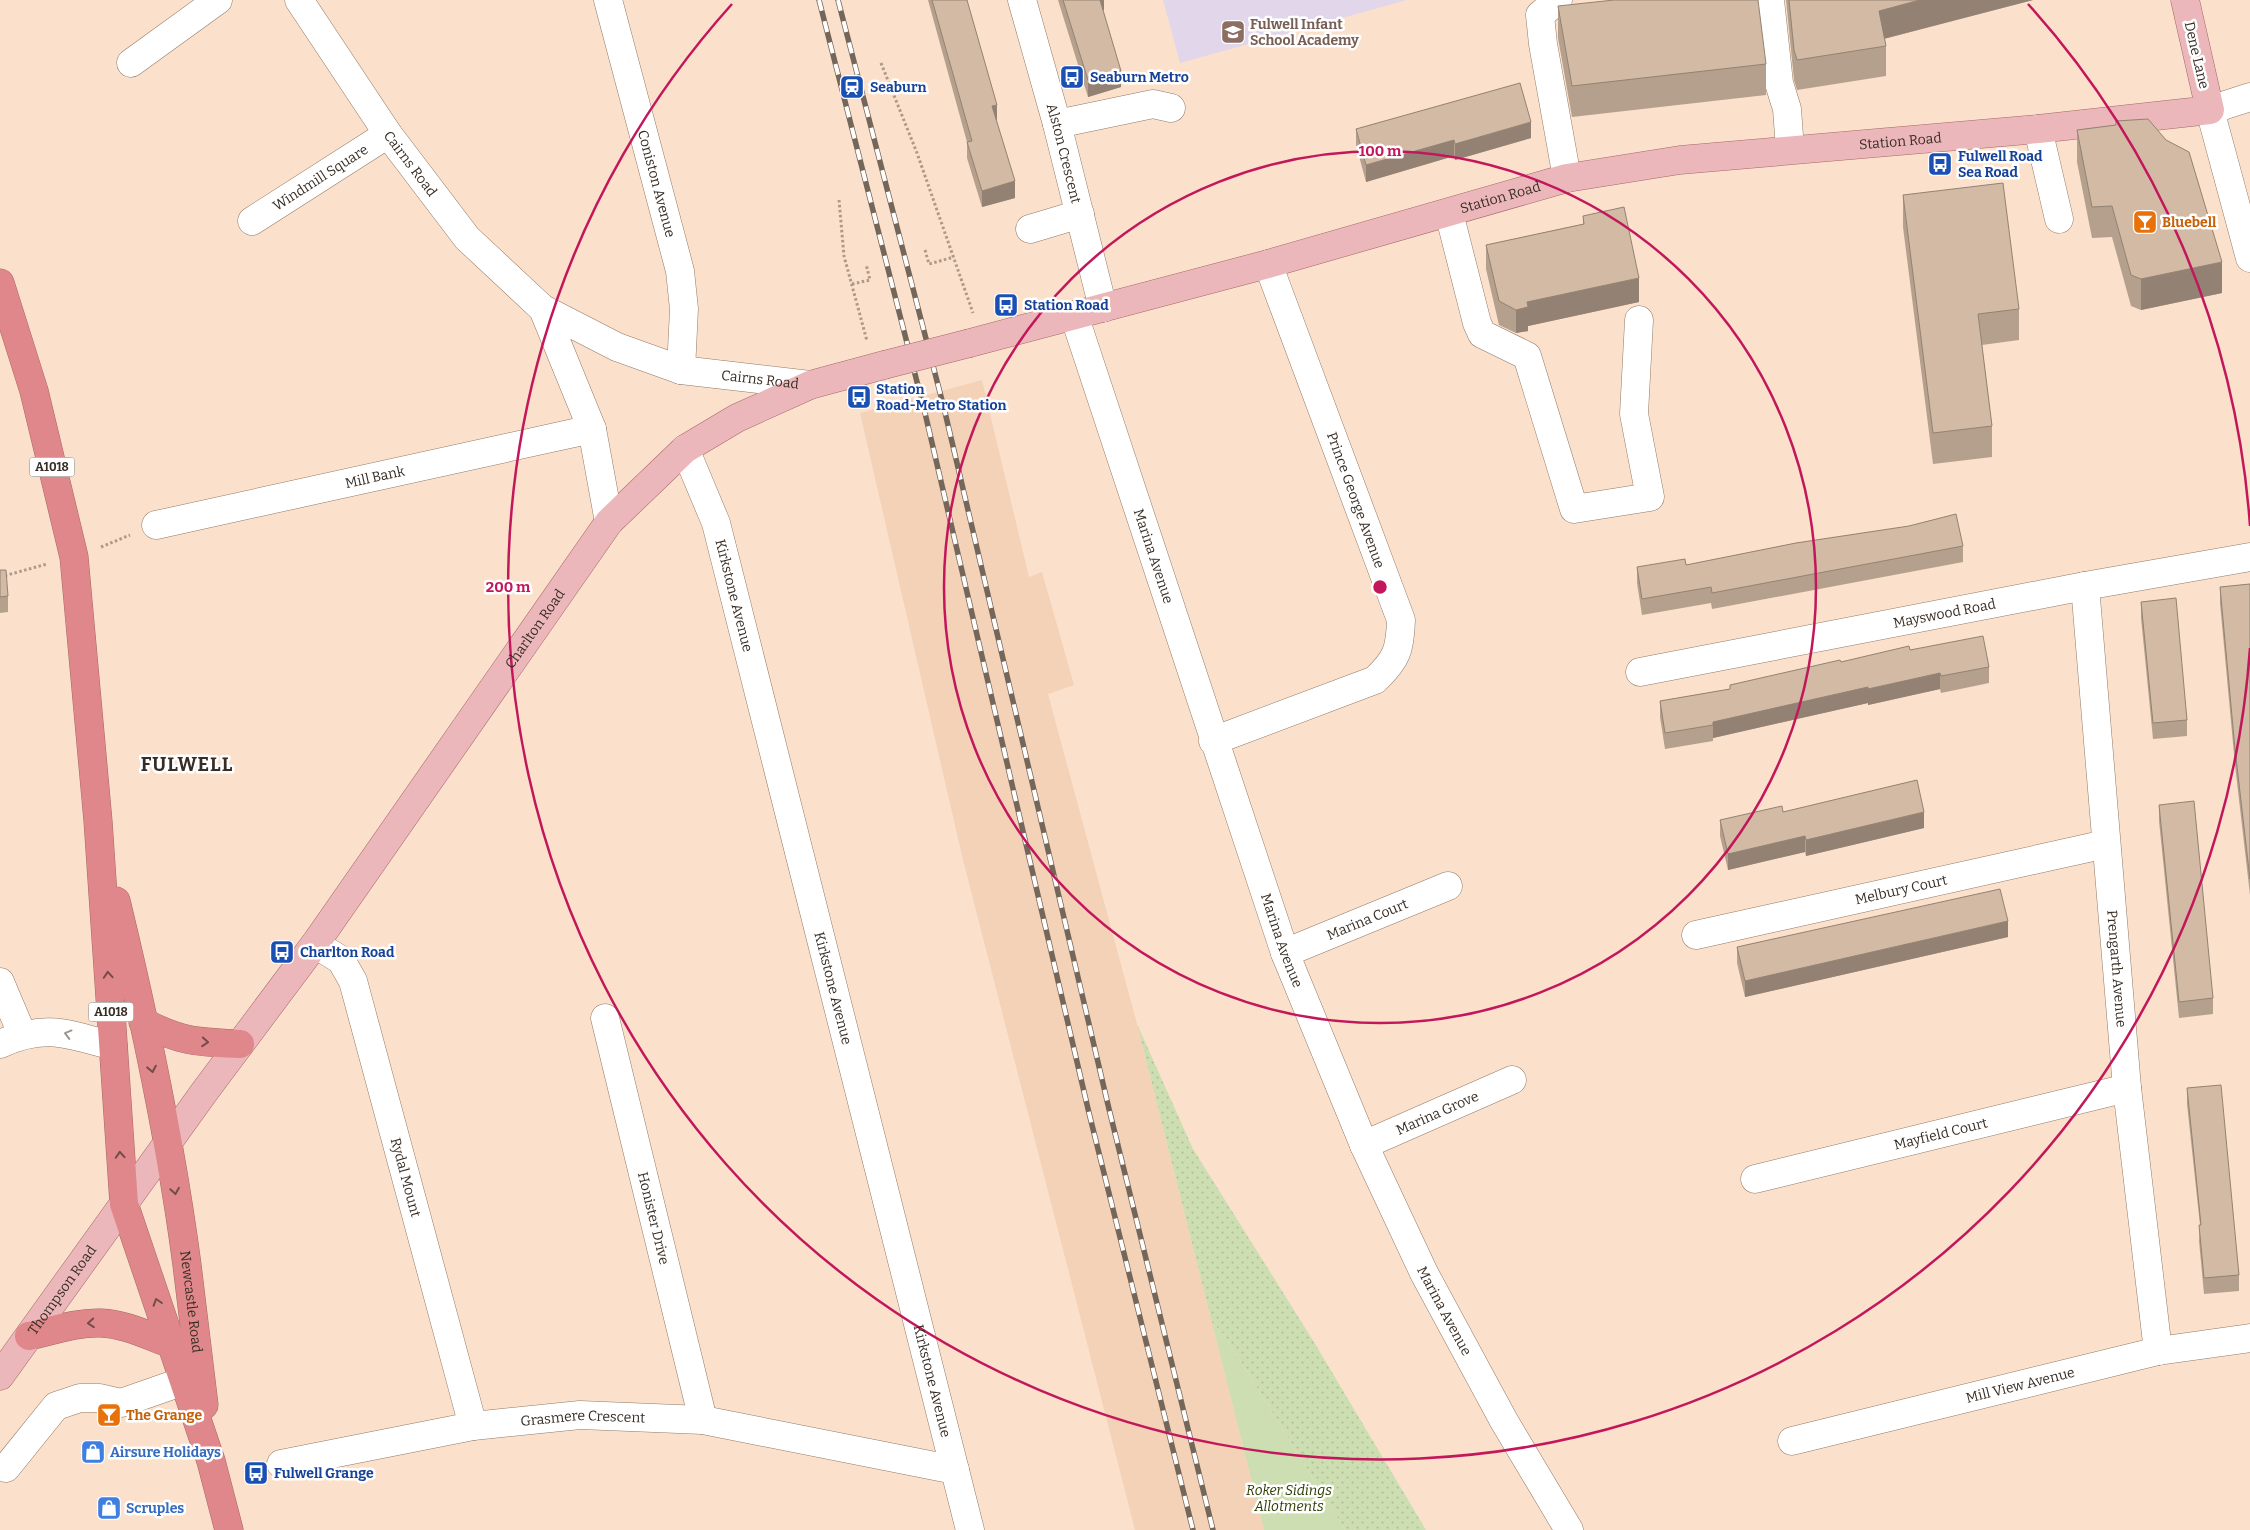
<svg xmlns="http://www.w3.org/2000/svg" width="2250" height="1530" viewBox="0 0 2250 1530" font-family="Bitter,serif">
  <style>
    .built { fill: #f3d2b8 }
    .education { fill: #e2d6eb }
    .grass { fill: url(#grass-dots) }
    .green { fill: #cddfb2 }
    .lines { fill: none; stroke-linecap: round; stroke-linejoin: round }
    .minor-casing { stroke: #927a67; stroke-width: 29 }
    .major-casing { stroke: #a56868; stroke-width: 29 }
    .highway-casing { stroke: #a56868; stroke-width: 29 }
    .path { stroke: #ae9989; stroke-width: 3; stroke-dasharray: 2.5 2.5; stroke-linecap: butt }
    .minor { stroke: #fff; stroke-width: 28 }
    .major { stroke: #ecb7ba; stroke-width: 28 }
    .highway { stroke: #e0878c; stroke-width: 28 }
    .rail-casing { stroke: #75665a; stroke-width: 5.5 }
    .rail { stroke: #fff; stroke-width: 4; stroke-dasharray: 11; stroke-linecap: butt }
    .major-bridge-casing { stroke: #a56868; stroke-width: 29; stroke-linecap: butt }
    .major-bridge { stroke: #ecb7ba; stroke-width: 28 }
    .wall { fill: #b5a08d }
    .shaded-wall { fill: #938273 }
    .building { fill: #d2baa4; stroke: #938273 }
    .oneway { stroke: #724c49 }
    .oneway2 { stroke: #9b9692 }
    .ring { fill: none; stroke: #c2185b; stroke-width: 2.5 }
    .labels { text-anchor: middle; stroke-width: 5; stroke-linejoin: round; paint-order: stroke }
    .shield { fill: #fff; stroke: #736c66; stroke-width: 1 }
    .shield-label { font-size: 12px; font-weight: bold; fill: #372d25 }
    .education-label { font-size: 14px; font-weight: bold; fill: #785e54; stroke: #fff; text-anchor: start }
    .street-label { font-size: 14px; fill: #372d25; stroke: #fff }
    .transit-label { font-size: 14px; font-weight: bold; fill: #164399; stroke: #fff; text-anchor: start }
    .food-label { font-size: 14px; font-weight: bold; fill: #c56008; stroke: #fff; text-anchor: start }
    .shop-label { font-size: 14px; font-weight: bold; fill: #366cbe; stroke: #fff; text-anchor: start }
    .park-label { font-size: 14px; font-style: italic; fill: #2b3d00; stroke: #fff }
    .district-label { font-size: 19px; font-weight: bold; letter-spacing: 1px; fill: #372d25; stroke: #fff }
    .centre { fill: #c2185b; stroke: #fff; stroke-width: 2.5 }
    .ring-label { font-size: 15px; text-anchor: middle; font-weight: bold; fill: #c2185b; stroke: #fff; stroke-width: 5; stroke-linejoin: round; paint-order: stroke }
  </style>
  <defs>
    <pattern id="grass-dots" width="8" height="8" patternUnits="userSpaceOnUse" patternTransform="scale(1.25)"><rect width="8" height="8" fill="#cddfb2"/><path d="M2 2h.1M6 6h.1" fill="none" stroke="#b1c099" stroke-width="1.8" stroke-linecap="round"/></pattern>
  </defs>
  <rect width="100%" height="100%" fill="#fbe0cb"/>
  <polygon class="built" points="982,380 1029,577 1042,572 1074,685 1048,694 1137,1024 1264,1530 1135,1530 963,860 860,413"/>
  <polygon class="education" points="1163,0 1407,0 1180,63"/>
  <polygon class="grass" points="1137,1024 1193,1149 1314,1342 1426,1530 1345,1530 1225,1336 1212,1323"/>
  <polygon class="green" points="1212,1323 1225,1336 1345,1530 1264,1530"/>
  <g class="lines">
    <defs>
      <g id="minor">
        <path id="s1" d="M299 0 388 134 467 238 543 309"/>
        <path id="s2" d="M608 0 680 271 684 309 681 370"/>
        <path id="s3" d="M1022 0 1057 124 1103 308"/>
        <polyline points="1558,0 1540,15 1543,44 1567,178"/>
        <polyline points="1770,0 1779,83 1787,109 1790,149"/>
        <polyline points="131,63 218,0"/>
        <polyline points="2250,97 2210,110 2250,258"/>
        <polyline points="1057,124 1153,104 1171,108"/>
        <polyline points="2038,129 2059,219"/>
        <polyline points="1449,213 1477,323 1482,334 1527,356 1574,509 1650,497 1634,414 1639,320"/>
        <path id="s4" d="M252 221 388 134"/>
        <polyline points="1030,229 1080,214"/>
        <path id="s5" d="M1074 315 1285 953 1364 1145 1424 1273 1504 1421 1569 1530"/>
        <path id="s6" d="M685 449 716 523 970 1530"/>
        <path id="s7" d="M609 522 592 429 543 309 617 347 681 370 810 385"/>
        <path id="s8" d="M156 525 592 429"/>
        <path id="s9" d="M2085 586 2127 1088 2158 1351"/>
        <path id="s10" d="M1640 672 2085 586 2250 557"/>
        <path d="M1213 741 1375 680C1397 659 1400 650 1401 620L1268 264"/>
        <path id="s11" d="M1696 935 2106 844"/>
        <path id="s12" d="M315 944 341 960 353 981 473 1426"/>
        <path id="s13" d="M1285 953 1448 886"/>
        <polyline points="0,982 22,1034"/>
        <path id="s14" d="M605 1018 703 1420"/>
        <path d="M0 1044C45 1023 68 1034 113 1046"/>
        <path id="s15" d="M1364 1145 1512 1080"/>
        <path id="s16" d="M1755 1179 2127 1088"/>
        <path id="s17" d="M1792 1441 2158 1351 2250 1338"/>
        <path id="s18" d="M281 1464 473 1426 580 1415 703 1420 955 1470"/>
        <polyline points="6,1468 56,1406 80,1398 99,1398 121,1403 184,1381"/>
      </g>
      <g id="major">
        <path id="s19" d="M970 343 1268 264 1567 178 1680 160 2038 129 2210 110 2185 0"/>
        <path id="s20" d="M0 1376 205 1091 315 944 609 522 685 449 737 418 810 385 884 365"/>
      </g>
      <g id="highway">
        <polyline points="0,283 34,391 74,557 98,821 124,1204 211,1461 229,1530"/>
        <path id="s21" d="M116 901C145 1021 171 1143 187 1265 193 1312 198 1358 204 1405"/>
        <path d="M143 1022C181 1042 197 1042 240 1044"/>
        <path d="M29 1336C52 1331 77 1322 101 1323 125 1324 149 1336 171 1344"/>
      </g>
    </defs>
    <use href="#minor" class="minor-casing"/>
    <use href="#major" class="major-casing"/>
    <use href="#highway" class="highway-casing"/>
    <g class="path">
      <polyline points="881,63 917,153 973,313"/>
      <polyline points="839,200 844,256 867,341"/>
      <polyline points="925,250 929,264 954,257"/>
      <polyline points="852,284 870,280 866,264"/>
      <polyline points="101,547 130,535"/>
      <polyline points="0,577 47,564"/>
    </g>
    <use href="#minor" class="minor"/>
    <use href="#major" class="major"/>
    <use href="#highway" class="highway"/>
    <defs>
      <g id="rail">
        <polyline points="819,0 925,413 1089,1113 1193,1530"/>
        <polyline points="838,0 944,408 1109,1109 1213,1530"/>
      </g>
    </defs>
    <use href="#rail" class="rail-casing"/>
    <use href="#rail" class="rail"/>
    <defs>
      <polyline id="major-bridge" points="884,365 970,343"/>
    </defs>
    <use href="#major-bridge" class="major-bridge-casing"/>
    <use href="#major-bridge" class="major-bridge"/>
  </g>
  <g class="wall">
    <polygon points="928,0 967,0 1015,198 982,207 967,158 967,142"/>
    <polygon points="1058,0 1104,0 1104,10 1103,10 1121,87 1088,97"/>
    <polygon points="1786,0 2033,0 1884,39 1886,46 1886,76 1797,90 1794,80"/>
    <polygon points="1558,6 1766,64 1766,95 1572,117 1558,38"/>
    <polygon points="2116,121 2222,293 2141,310 2131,306 2112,237 2092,238 2077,162 2077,130 2116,125"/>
    <polygon points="1356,129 1531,138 1455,160 1454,156 1366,182 1356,145"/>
    <polygon points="1903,195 2019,309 2019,340 1982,345 1992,426 1992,457 1933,464 1903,227"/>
    <polygon points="1583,216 1639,302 1528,326 1528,331 1516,333 1499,325 1486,269 1486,245 1583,224"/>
    <polygon points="1963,546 1963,562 1712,609 1711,603 1642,615 1637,583 1637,567 1686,565"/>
    <polygon points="0,570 8,596 8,612 0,613"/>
    <polygon points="2250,584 2250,895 2235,765 2220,603 2220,587"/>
    <polygon points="2141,602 2187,720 2187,736 2153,739 2141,618"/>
    <polygon points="1910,650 1989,667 1989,683 1941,693 1940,689 1868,705 1868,703 1713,738 1713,741 1665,749 1660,717 1660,701 1730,689 1730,685 1841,662"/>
    <polygon points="2159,805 2213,998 2213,1014 2179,1018 2159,821"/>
    <polygon points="1783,812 1924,828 1806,856 1805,852 1728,870 1720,836 1720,820"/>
    <polygon points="2008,937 1745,997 1737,963 1737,947"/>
    <polygon points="2187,1088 2239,1275 2239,1291 2204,1294 2199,1241 2200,1225 2187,1104"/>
  </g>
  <g class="shaded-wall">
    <polygon points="1099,0 1104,0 1104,10 1099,12"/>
    <polygon points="1920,0 2033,0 1879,40 1879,11"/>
    <polygon points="1121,71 1121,87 1088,97 1088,80"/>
    <polygon points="997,105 997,121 992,122 992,106"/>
    <polygon points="1531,122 1531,138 1455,160 1455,144"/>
    <polygon points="1454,140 1454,156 1366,182 1366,165"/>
    <polygon points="1015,181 1015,198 982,207 982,191"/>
    <polygon points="2222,262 2222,293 2141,310 2141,279"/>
    <polygon points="1639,278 1639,302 1528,326 1528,331 1516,333 1516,310 1527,302"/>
    <polygon points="1940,673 1940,689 1868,705 1868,689"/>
    <polygon points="1868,687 1868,703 1713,738 1713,722"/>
    <polygon points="1924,812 1924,828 1806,856 1806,840"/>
    <polygon points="1805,836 1805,852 1728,870 1728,854"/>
    <polygon points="2008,921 2008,937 1745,997 1745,981"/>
  </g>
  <g class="building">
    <polygon points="932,0 967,0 997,105 992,106 1015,181 982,191 967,142 972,141"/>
    <polygon points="1063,0 1100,0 1121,71 1088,80"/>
    <polygon points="1614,0 1758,0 1766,64 1572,86 1558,6"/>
    <polygon points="1789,0 1920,0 1879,11 1886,46 1797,60 1794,50"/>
    <polygon points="1520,83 1531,122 1455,144 1454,140 1366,165 1356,129"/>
    <polygon points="2148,119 2166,140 2189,152 2222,262 2141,279 2131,275 2112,206 2092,207 2077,130 2116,125 2116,121"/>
    <polygon points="2003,183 2019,309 1978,314 1992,426 1933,433 1903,195"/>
    <polygon points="1624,207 1639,278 1527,302 1528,307 1516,310 1499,301 1486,245 1584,224 1583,216"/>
    <polygon points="1956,514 1963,546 1712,593 1711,587 1642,599 1637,567 1685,559 1686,565 1796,543 1909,526"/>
    <polygon points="0,570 6,570 8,596 0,597"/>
    <polygon points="2250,584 2250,879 2235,749 2220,587"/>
    <polygon points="2176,598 2187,720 2153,723 2141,602"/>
    <polygon points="1983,636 1989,667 1941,676 1940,673 1868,689 1868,687 1713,722 1713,725 1665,733 1660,701 1730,689 1730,685 1840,660 1841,662 1909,646 1910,650"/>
    <polygon points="1917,780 1924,812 1806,840 1805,836 1728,854 1720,820 1782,806 1783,812"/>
    <polygon points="2194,801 2213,998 2179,1002 2159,805"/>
    <polygon points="2000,889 2008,921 1745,981 1737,947"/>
    <polygon points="2221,1085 2239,1275 2204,1278 2199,1225 2201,1225 2187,1088"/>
  </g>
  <defs><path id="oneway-chevron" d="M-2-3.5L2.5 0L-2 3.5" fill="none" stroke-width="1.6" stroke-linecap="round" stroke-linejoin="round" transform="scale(1.25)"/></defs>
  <g class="oneway">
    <use href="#oneway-chevron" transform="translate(108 975) rotate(-94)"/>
    <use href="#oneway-chevron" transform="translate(205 1042) rotate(4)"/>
    <use href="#oneway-chevron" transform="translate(152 1069) rotate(79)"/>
    <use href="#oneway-chevron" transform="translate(120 1155) rotate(-94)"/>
    <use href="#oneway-chevron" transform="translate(175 1191) rotate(81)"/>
    <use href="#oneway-chevron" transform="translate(157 1302) rotate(-108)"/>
    <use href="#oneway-chevron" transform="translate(91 1323) rotate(176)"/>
  </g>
  <use class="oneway2" href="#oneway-chevron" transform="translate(68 1034) rotate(-165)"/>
  <g class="ring">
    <circle cx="1380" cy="587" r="436"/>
    <path d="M2250 648A872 872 0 1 1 732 4M2028 4A872 872 0 0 1 2250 526"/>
  </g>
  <defs>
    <symbol id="school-square" viewBox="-11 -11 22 22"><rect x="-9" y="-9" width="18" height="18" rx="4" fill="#8d6e63" stroke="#fff"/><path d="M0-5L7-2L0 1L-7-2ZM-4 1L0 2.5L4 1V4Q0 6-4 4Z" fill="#fff"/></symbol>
    <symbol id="bus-square" viewBox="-11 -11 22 22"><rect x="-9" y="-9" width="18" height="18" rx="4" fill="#1a4fb4" stroke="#fff"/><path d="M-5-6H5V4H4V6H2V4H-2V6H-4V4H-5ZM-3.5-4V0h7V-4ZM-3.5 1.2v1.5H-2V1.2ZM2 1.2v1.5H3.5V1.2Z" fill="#fff"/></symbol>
    <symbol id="station-square" viewBox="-11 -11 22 22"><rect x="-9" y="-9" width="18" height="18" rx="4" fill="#1a4fb4" stroke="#fff"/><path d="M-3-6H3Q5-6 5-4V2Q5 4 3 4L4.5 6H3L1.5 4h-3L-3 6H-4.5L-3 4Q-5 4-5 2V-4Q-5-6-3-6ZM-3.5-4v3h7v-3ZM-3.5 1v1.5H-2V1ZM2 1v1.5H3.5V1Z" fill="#fff"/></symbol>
    <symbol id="bar-square" viewBox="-11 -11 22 22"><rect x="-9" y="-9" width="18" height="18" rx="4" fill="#e8710a" stroke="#fff"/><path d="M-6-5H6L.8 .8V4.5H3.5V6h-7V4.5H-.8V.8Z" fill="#fff"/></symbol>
    <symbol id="shop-square" viewBox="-11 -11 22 22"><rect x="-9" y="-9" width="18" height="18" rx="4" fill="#3f7fe0" stroke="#fff"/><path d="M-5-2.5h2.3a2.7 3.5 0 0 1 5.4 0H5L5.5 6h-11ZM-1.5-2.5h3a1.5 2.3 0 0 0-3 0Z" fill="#fff"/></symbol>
  </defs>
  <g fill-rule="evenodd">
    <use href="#school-square" x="1219" y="18" width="28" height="28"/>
    <use href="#bus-square" x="1058" y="63" width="28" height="28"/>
    <use href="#station-square" x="838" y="73" width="28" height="28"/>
    <use href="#bus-square" x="1926" y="150" width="28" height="28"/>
    <use href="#bar-square" x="2131" y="208" width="28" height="28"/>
    <use href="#bus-square" x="992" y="291" width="28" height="28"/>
    <use href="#bus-square" x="845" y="383" width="28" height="28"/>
    <use href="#bus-square" x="268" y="938" width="28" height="28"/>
    <use href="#bar-square" x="95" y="1401" width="28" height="28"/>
    <use href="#shop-square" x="79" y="1438" width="28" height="28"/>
    <use href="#bus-square" x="242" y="1459" width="28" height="28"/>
    <use href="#shop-square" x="95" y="1494" width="28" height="28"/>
  </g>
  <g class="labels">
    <g class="shield">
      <rect x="29.5" y="457.5" width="45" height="19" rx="4"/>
      <rect x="88.5" y="1002.5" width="45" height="19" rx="4"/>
    </g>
    <g class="shield-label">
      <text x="52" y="471">A1018</text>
      <text x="111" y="1016">A1018</text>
    </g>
    <g class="education-label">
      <text x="1250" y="29">Fulwell Infant<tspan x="1250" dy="16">School Academy</tspan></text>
    </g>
    <g class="street-label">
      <text transform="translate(2197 55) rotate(77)" y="5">Dene Lane</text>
      <text dy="5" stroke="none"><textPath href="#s19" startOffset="955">Station Road</textPath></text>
      <text dy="5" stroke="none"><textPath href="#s3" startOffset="159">Alston Crescent</textPath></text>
      <text dy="5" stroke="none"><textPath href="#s1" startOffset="198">Cairns Road</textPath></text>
      <text dy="5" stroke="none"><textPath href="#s4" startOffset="81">Windmill Square</textPath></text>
      <text dy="5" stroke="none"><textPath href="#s2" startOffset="190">Coniston Avenue</textPath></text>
      <text dy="5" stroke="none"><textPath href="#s19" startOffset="550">Station Road</textPath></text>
      <text dy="5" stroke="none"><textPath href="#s7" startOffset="455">Cairns Road</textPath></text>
      <text dy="5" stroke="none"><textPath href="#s8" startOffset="224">Mill Bank</textPath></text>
      <text transform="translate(1356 500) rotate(70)" y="5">Prince George Avenue</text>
      <text dy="5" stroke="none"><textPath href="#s5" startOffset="254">Marina Avenue</textPath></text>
      <text dy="5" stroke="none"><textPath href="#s6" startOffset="155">Kirkstone Avenue</textPath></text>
      <text dy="5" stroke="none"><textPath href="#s10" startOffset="310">Mayswood Road</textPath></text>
      <text dy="5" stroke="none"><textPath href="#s20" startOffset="919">Charlton Road</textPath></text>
      <text dy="5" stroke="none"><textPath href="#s11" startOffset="210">Melbury Court</textPath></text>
      <text dy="5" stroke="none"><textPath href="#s13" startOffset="89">Marina Court</textPath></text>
      <text dy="5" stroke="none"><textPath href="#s5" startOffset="659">Marina Avenue</textPath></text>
      <text dy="5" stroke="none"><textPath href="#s9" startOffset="384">Prengarth Avenue</textPath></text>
      <text dy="5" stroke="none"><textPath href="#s6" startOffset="560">Kirkstone Avenue</textPath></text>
      <text dy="5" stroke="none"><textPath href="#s15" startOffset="80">Marina Grove</textPath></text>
      <text dy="5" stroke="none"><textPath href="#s16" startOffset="191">Mayfield Court</textPath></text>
      <text dy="5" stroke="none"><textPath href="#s12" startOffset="258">Rydal Mount</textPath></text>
      <text dy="5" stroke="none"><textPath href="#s14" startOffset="206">Honister Drive</textPath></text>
      <text dy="5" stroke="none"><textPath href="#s20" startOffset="106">Thompson Road</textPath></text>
      <text dy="5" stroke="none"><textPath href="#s21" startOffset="408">Newcastle Road</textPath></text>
      <text dy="5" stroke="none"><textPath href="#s5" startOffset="1064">Marina Avenue</textPath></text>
      <text dy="5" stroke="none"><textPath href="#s6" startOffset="965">Kirkstone Avenue</textPath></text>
      <text dy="5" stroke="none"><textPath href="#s17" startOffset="235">Mill View Avenue</textPath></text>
      <text dy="5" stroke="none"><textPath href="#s18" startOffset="306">Grasmere Crescent</textPath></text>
    </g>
    <g class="transit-label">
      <text x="1090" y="82">Seaburn Metro</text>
      <text x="870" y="92">Seaburn</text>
      <text x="1958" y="161">Fulwell Road<tspan x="1958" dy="16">Sea Road</tspan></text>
      <text x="1024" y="310">Station Road</text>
      <text x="876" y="394">Station<tspan x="876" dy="16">Road-Metro Station</tspan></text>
      <text x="300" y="957">Charlton Road</text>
      <text x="274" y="1478">Fulwell Grange</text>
    </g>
    <g class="food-label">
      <text x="2162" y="227">Bluebell</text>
      <text x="126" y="1420">The Grange</text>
    </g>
    <g class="shop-label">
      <text x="110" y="1457">Airsure Holidays</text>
      <text x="126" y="1513">Scruples</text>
    </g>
    <g class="park-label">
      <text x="1289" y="1495">Roker Sidings<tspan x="1289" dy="16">Allotments</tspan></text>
    </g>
    <g class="district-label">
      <text x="187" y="771">FULWELL</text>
    </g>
  </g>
  <circle cx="1380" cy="587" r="8" class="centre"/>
  <g class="ring-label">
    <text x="1380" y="156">100 m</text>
    <text x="508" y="592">200 m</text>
  </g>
</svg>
